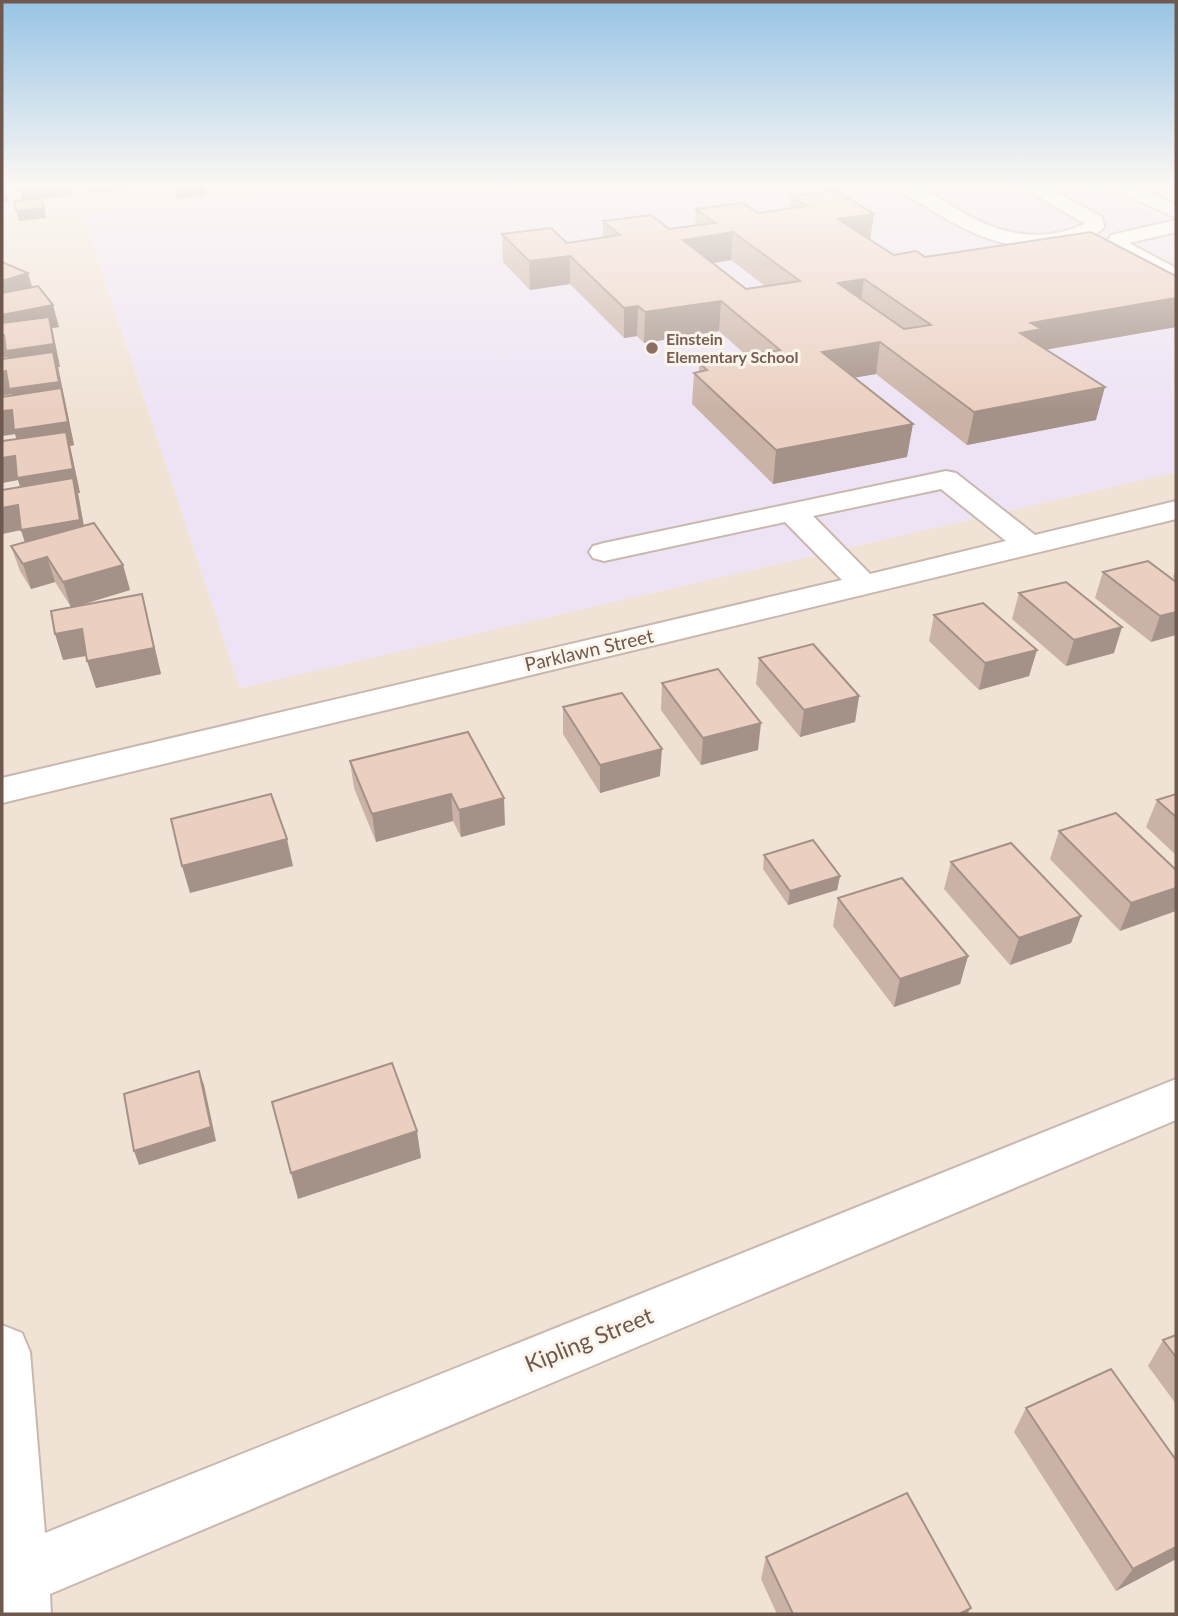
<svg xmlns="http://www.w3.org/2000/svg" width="1178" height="1616" viewBox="0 0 1178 1616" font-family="Lato,sans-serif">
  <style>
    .residential { fill: #f0e2d5 }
    .education { fill: #ede3f5 }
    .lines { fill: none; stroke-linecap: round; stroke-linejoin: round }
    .minor-casing { stroke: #c9b8ae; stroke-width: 4 }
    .minor { fill: #fff; fill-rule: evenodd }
    .wall { fill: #cab2a6; fill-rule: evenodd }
    .shaded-wall { fill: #a49187 }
    .building { fill: #ebcfc1; stroke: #a49187; stroke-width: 2; fill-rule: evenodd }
    .education-dot { fill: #8d6e63; stroke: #fcf5ec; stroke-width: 2.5 }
    .labels { text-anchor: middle; stroke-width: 6; stroke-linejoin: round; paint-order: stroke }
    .far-education-label { font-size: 16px; font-weight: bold; fill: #785e54; stroke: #fcf5ec; text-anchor: start }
    .street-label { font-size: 19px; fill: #6f584e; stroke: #fcf5ec }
    .near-street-label { font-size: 23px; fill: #6f584e; stroke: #fcf5ec }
  </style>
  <rect width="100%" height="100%" fill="#f9f0e6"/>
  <polygon class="residential" points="2,186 306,186 83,214 240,688 1176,472 1176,1614 2,1614"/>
  <polygon class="education" points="306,186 1096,186 1176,224 1176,472 240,688 83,213"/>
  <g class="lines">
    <defs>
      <g id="minor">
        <path d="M896 186C925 185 931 194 955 208 997 233 1037 245 1085 224L1021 186H1044L1102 217 1104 227C1098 235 1085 238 1075 241 1015 255 977 239 927 207 917 201 903 195 896 186Z"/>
        <polygon points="1111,186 1135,186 1176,205 1176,218 1114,190"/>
        <polygon points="1176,220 1176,232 1129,243 1176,268 1176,282 1109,248 1106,244 1111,235"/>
        <path d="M946 471 956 473 1035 535 1176 501V519L2 803V778L842 580 785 522 604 561 593 558 589 552 593 546 604 543ZM941 489 1006 541 870 574 813 516Z"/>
        <polygon points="1176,1079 1176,1120 50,1594 51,1614 2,1614 2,1325 22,1333 30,1352 45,1533"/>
      </g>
    </defs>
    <use href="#minor" class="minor-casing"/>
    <use href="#minor" class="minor"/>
  </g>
  <g class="wall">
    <path d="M791 196 870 239 894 255 1176 276V327L1045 350 1096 420 967 445 876 374 854 377 907 457 773 484 692 404 694 373 699 372V363L747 356 719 331 644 343 637 336 624 338 570 284 530 290 503 262 502 234 567 243 603 238V221L669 229 695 225 696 209 758 213 790 208ZM731 260 765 286 746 289 713 263Z"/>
    <polygon points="2,262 33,287 59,327 52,328 60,367 58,367 74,445 70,446 80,493 78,493 84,526 123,565 130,590 77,606 142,594 161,674 96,688 86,656 63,660 71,607 55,582 31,589 20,571 11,546 25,542 21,530 2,534 2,490 20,487 18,480 2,483 2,441 17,439 15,434 2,436 2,397 11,396 11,394 2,396 2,359 8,358 7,357 2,358"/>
    <polygon points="1176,568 1176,580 1173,577"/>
    <polygon points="1103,572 1176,582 1151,642 1095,598"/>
    <polygon points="1019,593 1114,653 1066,666 1012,619"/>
    <polygon points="934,615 1037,650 1029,676 979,690 929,641"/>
    <polygon points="759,658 859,696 855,722 800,737 756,684"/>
    <polygon points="662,683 758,750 701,765 661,710"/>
    <polygon points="563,707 660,776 600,793 563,734"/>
    <polygon points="468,732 505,825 461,837 453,821 376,842 354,788 350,761"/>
    <polygon points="1176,794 1176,855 1146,827 1157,800"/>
    <polygon points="1059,831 1176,870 1120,931 1050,859"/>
    <polygon points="764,855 840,876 837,890 788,905 763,869"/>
    <polygon points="951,862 1081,916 1071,943 1010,965 944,889"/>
    <polygon points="838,898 968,956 960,984 894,1007 833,926"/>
    <polygon points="1176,1335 1176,1404 1148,1366 1163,1340"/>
    <polygon points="1026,1408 1176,1460 1176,1559 1116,1591 1014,1432"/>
    <polygon points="766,1557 959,1614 777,1614 761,1579"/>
  </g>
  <g class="shaded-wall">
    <polygon points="2,186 6,186 9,202 2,203"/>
    <polygon points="18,186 70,186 72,196 23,201"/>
    <polygon points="86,186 136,186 136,188 88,193"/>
    <polygon points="205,186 206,195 177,199 175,189"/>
    <polygon points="44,208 46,218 19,221 16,211"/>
    <polygon points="874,214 870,241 838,219"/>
    <polygon points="733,232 731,260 682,268 683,240"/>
    <polygon points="570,256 570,284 530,290 529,261"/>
    <polygon points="28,273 34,293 2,304 2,281"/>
    <polygon points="864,279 860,308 838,283"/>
    <polygon points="1176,298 1176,327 1037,351 1020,333 1031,323"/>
    <polygon points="721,301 719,331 644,343 645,312"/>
    <polygon points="53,305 59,327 52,328 60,367 58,367 74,445 70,446 80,493 78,493 87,545 29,555 21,530 2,534 2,508 25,502 18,480 2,483 2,458 21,453 15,434 2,436 2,411 12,410 16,412 11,394 2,396 2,372 6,371 12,373 7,357 2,358 2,315"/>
    <polygon points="638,306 637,336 624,338 624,308"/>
    <polygon points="880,342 876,374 819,384 822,352"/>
    <polygon points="1105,387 1096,420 967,445 974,412"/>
    <polygon points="913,424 907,457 773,484 776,450"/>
    <polygon points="47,557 55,582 31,589 23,564"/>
    <polygon points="123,565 130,590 71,608 63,582"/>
    <polygon points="142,594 161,674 96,688 87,661"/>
    <polygon points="1176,612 1176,635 1151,642 1160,616"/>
    <polygon points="1122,627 1114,653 1066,666 1074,640"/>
    <polygon points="82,629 90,655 63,660 55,634"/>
    <polygon points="1037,650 1029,676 979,690 985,663"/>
    <polygon points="859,696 855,722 800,737 804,710"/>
    <polygon points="761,723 758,750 701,765 703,738"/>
    <polygon points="662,749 660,776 600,793 600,765"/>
    <polygon points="451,794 453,821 376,842 372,814"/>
    <polygon points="504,798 505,825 461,837 459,810"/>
    <polygon points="287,839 293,866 190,893 182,866"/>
    <polygon points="840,876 837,890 788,905 790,891"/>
    <polygon points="1176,888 1176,911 1120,931 1131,903"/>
    <polygon points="1081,916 1071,943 1010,965 1019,938"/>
    <polygon points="968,956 960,984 894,1007 900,979"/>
    <polygon points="199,1071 204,1085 216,1141 139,1165 134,1151"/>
    <polygon points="417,1131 421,1158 298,1199 291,1173"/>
    <polygon points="1176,1547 1176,1559 1116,1591 1133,1569"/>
    <polygon points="971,1608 967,1614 959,1614"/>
  </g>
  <g class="building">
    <polygon points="173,186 202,186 175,189"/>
    <path d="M835 190 874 214 838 219 894 255 916 251 925 257 1091 232 1176 276V298L1031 323 1042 329 1020 333 1105 387 974 412 880 342 822 352 913 424 776 450 694 373 707 370 699 363 780 350 721 301 645 312 638 306 624 308 570 256 529 261 502 234 551 228 567 243 620 235 603 221 651 215 669 229 715 223 696 209 743 203 758 213 807 206 791 196ZM733 232 800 281 746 289 683 240ZM864 279 931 325 904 329 838 283Z"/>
    <polygon points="41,198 44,208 16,211 14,201"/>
    <polygon points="2,262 28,273 2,281"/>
    <polygon points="38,286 53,305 2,315 2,293"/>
    <polygon points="49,317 54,344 6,351 4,335 2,335 2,323"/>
    <polygon points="53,352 59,382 9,389 6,371 2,372 2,359"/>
    <polygon points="61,388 68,422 14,430 12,410 2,411 2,397"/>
    <polygon points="66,432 73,469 17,478 15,456 2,458 2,441"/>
    <polygon points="73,478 80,520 21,530 18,505 2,508 2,490"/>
    <polygon points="94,523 123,565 63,582 47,557 23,564 11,546"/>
    <polygon points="1148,561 1176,582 1176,612 1160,616 1103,572"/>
    <polygon points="1066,582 1122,627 1074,640 1019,593"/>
    <polygon points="142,594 154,648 87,661 82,629 55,634 51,611"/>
    <polygon points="983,603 1037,650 985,663 934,615"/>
    <polygon points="813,644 859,696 804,710 759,658"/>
    <polygon points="718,669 761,723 703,738 662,683"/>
    <polygon points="622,693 662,749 600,765 563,707"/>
    <polygon points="468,732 504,798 459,810 451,794 372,814 350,761"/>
    <polygon points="271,794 287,839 182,866 171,819"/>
    <polygon points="1176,794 1176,817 1157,800"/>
    <polygon points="1116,813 1176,870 1176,888 1131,903 1059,831"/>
    <polygon points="813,840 840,876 790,891 764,855"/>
    <polygon points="1011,843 1081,916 1019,938 951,862"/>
    <polygon points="902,878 968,956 900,979 838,898"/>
    <polygon points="392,1063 417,1131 291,1173 272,1102"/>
    <polygon points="199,1071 211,1127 134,1151 124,1094"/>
    <polygon points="1176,1335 1176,1357 1163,1340"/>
    <polygon points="1111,1369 1176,1460 1176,1547 1133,1569 1026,1408"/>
    <polygon points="907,1493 971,1608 959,1614 793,1614 766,1557"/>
  </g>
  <linearGradient id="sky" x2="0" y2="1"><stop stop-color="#97c4e5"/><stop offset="0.45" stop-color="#fcf8f4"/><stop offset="1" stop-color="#fcf8f4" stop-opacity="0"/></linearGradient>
  <rect width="1178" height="412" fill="url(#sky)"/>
  <circle class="education-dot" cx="652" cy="348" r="7"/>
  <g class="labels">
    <g class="far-education-label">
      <text x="666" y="345">Einstein<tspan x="666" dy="18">Elementary School</tspan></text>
    </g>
    <g class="street-label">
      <text transform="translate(589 650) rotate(-13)" y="7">Parklawn Street</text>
    </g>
    <g class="near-street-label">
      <text transform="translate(589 1340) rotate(-22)" y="8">Kipling Street</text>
    </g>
  </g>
  <rect width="1178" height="1616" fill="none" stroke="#6f584e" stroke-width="7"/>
</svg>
